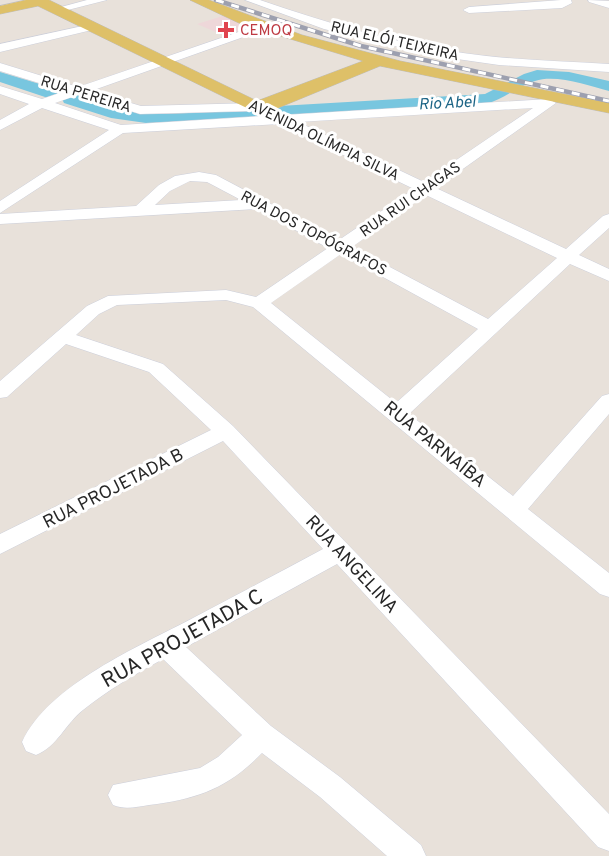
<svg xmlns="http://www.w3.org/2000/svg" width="609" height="856" viewBox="0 0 609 856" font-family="Overpass,sans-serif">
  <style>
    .medical { fill: #eed7d9 }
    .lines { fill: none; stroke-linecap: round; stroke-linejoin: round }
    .river { fill: #78c6df; fill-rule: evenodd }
    .minor-casing { stroke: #cccfda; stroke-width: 1 }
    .major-casing { stroke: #bebebe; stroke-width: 1 }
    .minor { fill: #fff; fill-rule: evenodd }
    .major { fill: #dec068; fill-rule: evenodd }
    .rail-casing { stroke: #9da0af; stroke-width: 4.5 }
    .rail { stroke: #fff; stroke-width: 3; stroke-dasharray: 8; stroke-linecap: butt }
    .health-dot { fill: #e0444e; stroke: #fff; stroke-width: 2 }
    .labels { text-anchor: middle; stroke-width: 6; stroke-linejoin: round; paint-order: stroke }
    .far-health-label { font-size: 15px; fill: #be3a42; stroke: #fff; text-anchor: start }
    .far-street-label { font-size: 15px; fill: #272727; stroke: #fff }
    .far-water-label { font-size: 16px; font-style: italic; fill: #1c6485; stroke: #fff }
    .street-label { font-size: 18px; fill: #272727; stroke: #fff }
    .near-street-label { font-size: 21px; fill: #272727; stroke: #fff }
  </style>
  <rect width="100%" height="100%" fill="#e8e1da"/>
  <polygon class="medical" points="226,15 253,25 225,36 197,24"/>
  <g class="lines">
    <g class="river">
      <path d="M537 70 569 72 609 81V91C588 86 557 74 535 81 517 86 505 99 485 104L279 116 270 111 279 106 485 94 524 74Z"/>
      <path d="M0 72 63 91 65 95C81 91 104 106 120 109 163 119 212 110 256 108L265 113 256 118 146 123 111 118 64 103 62 99H51L0 82Z"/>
    </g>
    <defs>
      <g id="minor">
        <polygon points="87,0 107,0 56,13 50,10"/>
        <path d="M245 0H260C327 23 394 43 463 53 511 60 560 61 609 64V72L499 65 436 56 324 29Z"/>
        <polygon points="561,0 571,0 572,3 562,8 469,13 463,10 469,7"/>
        <polygon points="588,0 609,1 609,8 589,2"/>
        <path d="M265 23 271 26 269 28 91 91 141 106 255 103 283 115 549 99 556 103 436 188 566 249 603 216 609 214V228L579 255 609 269V281L570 264 409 414 513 496 602 396 609 394V414L528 509 609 573V597L600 594 253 307 226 300 117 305 99 314 76 335 163 364 233 426 609 814V851L598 847 337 564 186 647 271 726 340 777 421 845 426 856H387L320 797 262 753C228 788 198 799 149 805 136 807 125 810 113 805L108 795 113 785 200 768 218 757 242 735 163 659C135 674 108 690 83 710 66 723 57 747 36 755L26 751 22 742C48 685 140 646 193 618 237 595 280 572 323 549L223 441 0 554V534L211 430 149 372 66 344 7 397 0 398V381L87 306 108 296 226 290 256 297 328 248 257 209 0 224V214L136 206 159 185 175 176 199 172 216 175 339 240 414 189 279 124 123 133 0 213V201L109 130 42 108 0 130V120L29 104 0 94V86L42 99 65 91 0 71V63L78 87ZM78 95 140 114 253 111 263 116 121 125 55 103ZM533 108 424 182 298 122ZM190 181 207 182 241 200 155 205 170 191ZM426 195 557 258 488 319 352 247ZM341 254 478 329 396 403 271 303Z"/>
        <polygon points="92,24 98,27 96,29 0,52 0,44"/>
      </g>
      <polygon id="major" points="26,0 49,0 257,101 363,61 241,24 190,0 209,0 302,35 400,61 609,103 609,113 380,66 278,108 255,112 38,6 0,14 0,6"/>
    </defs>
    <use href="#minor" class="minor-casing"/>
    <use href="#major" class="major-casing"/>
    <use href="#minor" class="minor"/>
    <use href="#major" class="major"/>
    <defs>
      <polyline id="rail" points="216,0 361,46 609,101"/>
    </defs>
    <use href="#rail" class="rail-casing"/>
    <use href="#rail" class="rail"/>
  </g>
  <path class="health-dot" d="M223 21h6v6h6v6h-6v6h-6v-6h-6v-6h6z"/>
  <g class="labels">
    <g class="far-health-label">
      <text x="240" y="35">CEMOQ</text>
    </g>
    <g class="far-street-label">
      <text transform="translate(395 41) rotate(13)" y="5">RUA ELÓI TEIXEIRA</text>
      <text transform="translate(86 94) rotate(17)" y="5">RUA PEREIRA</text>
      <text transform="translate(324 140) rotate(26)" y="5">AVENIDA OLÍMPIA SILVA</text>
      <text transform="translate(410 199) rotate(-35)" y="5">RUA RUI CHAGAS</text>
      <text transform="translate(314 233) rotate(28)" y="5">RUA DOS TOPÓGRAFOS</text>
    </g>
    <g class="far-water-label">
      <text transform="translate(447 102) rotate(-3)" y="6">Rio Abel</text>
    </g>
    <g class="street-label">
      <text transform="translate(435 444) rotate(39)" y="6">RUA PARNAÍBA</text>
      <text transform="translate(113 488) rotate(-27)" y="6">RUA PROJETADA B</text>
      <text transform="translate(352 564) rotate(47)" y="6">RUA ANGELINA</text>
    </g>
    <g class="near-street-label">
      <text transform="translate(182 638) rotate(-29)" y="7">RUA PROJETADA C</text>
    </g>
  </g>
</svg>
